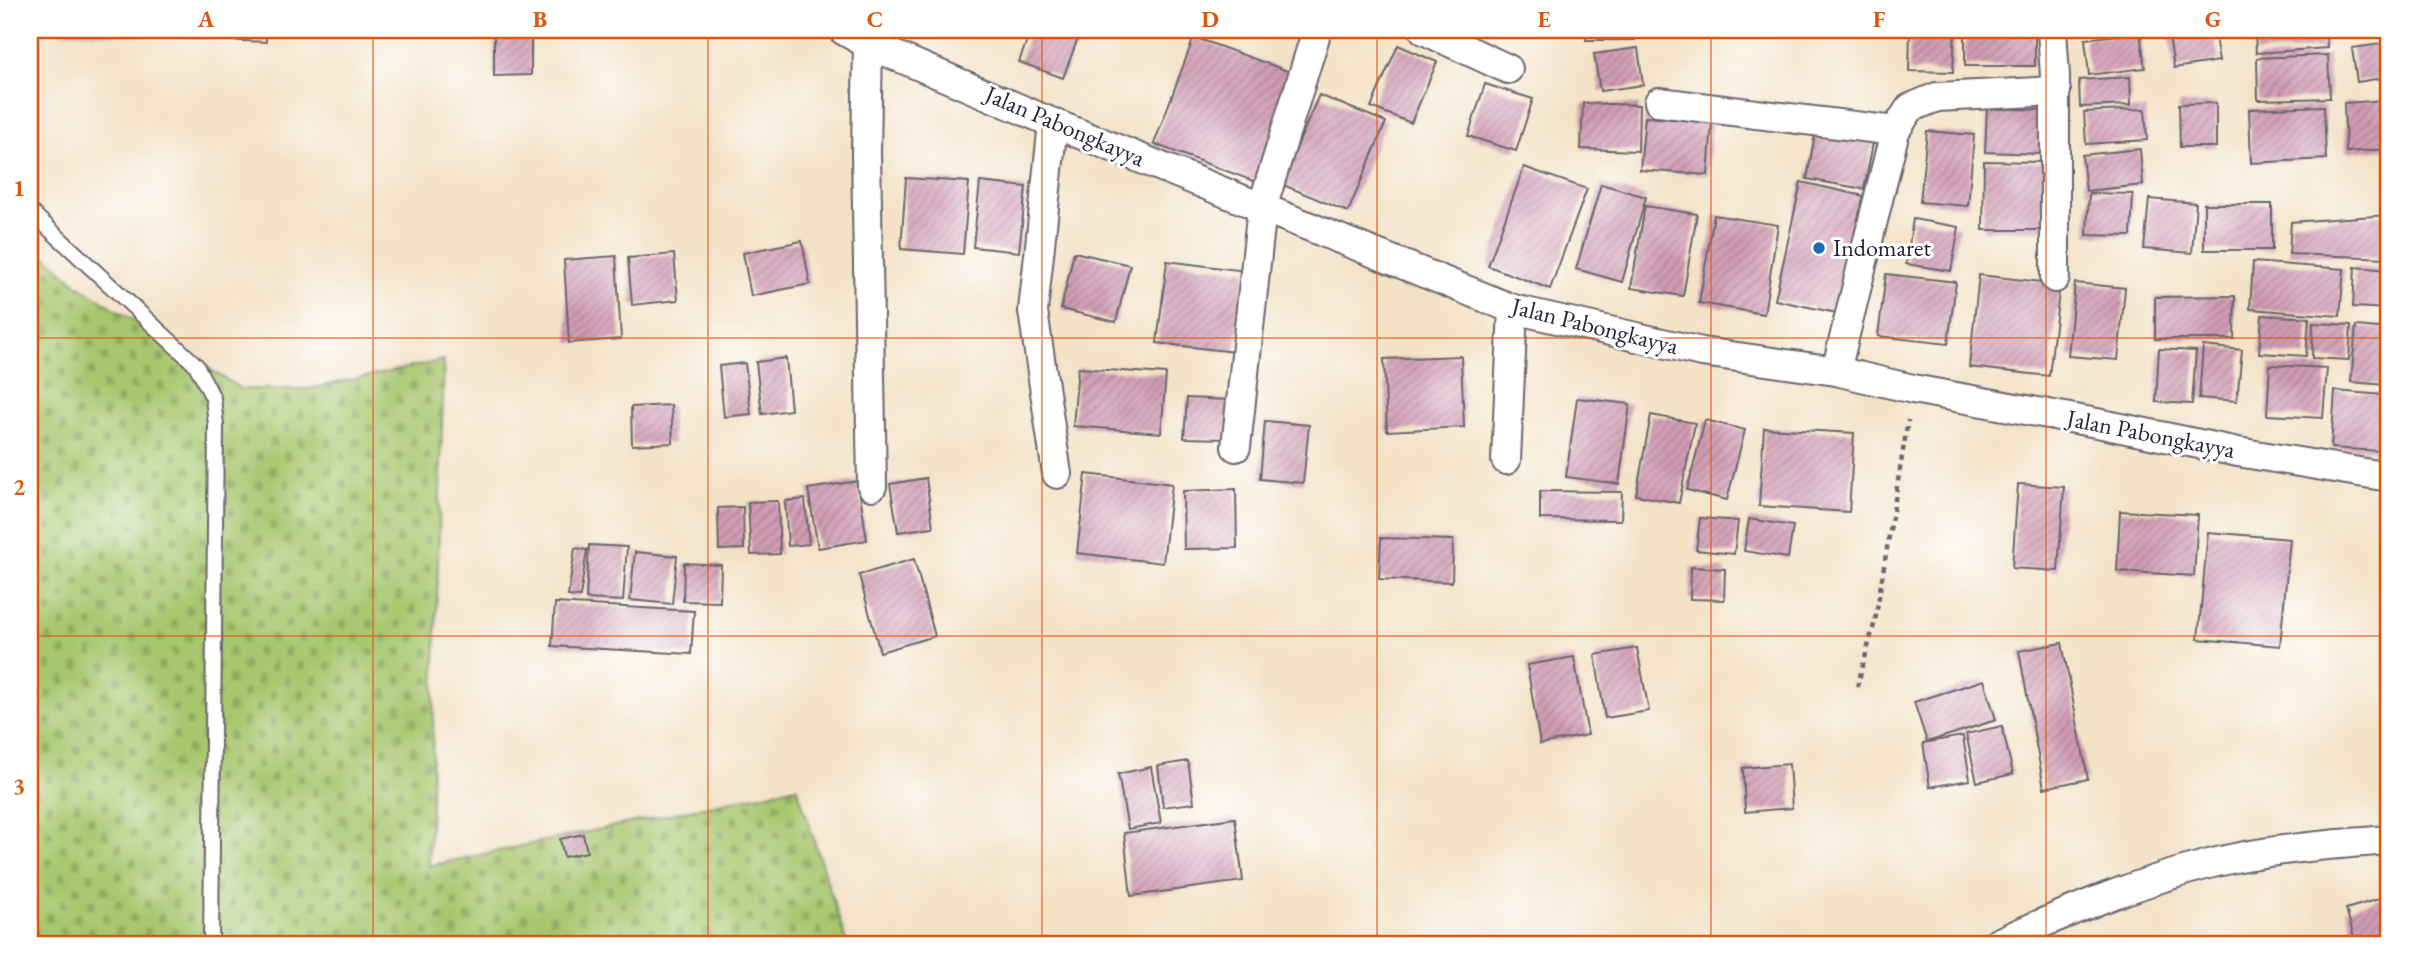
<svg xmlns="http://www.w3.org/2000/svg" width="2419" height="974" viewBox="0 0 2419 974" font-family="'EB Garamond',serif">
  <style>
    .cemetery { fill: url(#cemetery-stones); stroke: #647454; stroke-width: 2 }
    .building { fill: url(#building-hatch) }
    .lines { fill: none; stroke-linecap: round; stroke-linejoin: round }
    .lane-casing { stroke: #6b656c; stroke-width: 18 }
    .street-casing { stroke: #6b656c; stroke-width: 32 }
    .path { stroke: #6b656c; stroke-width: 4.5; stroke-dasharray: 5 5; stroke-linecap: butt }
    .lane { stroke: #fff; stroke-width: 14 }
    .street { stroke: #fff; stroke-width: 28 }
    .grid { fill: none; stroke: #de560e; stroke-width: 2; stroke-opacity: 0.55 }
    .poi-dot { fill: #1f6fb2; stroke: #fff; stroke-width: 2.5 }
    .labels { text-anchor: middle; stroke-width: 6; stroke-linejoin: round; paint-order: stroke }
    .street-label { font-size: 24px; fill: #22223b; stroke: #fff }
    .poi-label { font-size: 24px; fill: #22223b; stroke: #fff; text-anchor: start }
    .neatline { fill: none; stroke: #de560e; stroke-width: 2.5 }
    .grid-label { font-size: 23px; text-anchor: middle; font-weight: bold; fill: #de560e }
  </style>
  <defs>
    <pattern id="cemetery-stones" width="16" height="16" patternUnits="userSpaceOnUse" patternTransform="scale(1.75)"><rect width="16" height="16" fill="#a7c66d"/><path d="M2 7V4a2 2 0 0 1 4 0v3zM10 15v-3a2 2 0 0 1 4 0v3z" fill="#8faa5f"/></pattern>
    <pattern id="building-hatch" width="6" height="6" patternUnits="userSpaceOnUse" patternTransform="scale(1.75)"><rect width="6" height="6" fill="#d19db4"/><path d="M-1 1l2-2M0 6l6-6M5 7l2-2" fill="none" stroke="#a98094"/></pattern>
  </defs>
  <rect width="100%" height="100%" fill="#fff"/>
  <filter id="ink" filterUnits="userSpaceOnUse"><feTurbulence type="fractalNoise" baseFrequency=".0143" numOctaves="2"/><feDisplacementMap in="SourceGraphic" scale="14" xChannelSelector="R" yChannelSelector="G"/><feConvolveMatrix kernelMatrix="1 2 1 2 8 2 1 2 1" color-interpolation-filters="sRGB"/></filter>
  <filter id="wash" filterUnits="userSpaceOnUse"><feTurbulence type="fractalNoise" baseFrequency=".00686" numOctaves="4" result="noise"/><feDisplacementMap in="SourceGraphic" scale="28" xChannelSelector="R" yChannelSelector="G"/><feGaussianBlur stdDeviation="1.57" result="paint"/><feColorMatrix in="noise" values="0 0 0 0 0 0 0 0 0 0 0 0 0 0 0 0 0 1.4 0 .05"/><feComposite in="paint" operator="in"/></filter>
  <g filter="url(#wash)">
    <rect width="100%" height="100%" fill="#f3e2c6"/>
    <polygon class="cemetery" points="30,242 78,285 241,389 309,389 444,360 429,866 797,787 847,944 30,944"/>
    <g id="blocks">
      <g class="building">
        <polygon points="60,30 266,30 266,42 60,32"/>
        <polygon points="494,30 531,30 531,75 494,76"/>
        <polygon points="936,30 963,30 961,38"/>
        <polygon points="1031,30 1081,30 1063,78 1019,62"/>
        <rect x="1586" y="30" width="49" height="10"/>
        <polygon points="1910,30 1955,30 1953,72 1909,71"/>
        <rect x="1965" y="30" width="70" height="36"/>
        <polygon points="2168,30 2214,30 2219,61 2174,68"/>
        <polygon points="2255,30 2326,30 2327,48 2256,53"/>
        <polygon points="2140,32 2145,68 2089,75 2085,39"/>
        <polygon points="1194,37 1296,74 1256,182 1154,144"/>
        <polygon points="2389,43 2389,77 2357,82 2352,48"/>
        <polygon points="1398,45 1437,62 1411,123 1371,107"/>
        <polygon points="1638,48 1643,85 1600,91 1594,54"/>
        <polygon points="2328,55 2330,98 2258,100 2257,58"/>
        <polygon points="2130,77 2131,105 2080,107 2079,80"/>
        <polygon points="1485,84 1533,99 1516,151 1468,136"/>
        <polygon points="1319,95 1386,122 1348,212 1281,184"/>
        <polygon points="2388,100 2389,149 2346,152 2344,103"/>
        <polygon points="1583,103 1639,105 1638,151 1581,149"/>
        <polygon points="2216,103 2216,147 2180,147 2179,104"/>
        <polygon points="2324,106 2326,159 2251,163 2249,109"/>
        <polygon points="1987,108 2045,110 2043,154 1985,152"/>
        <polygon points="2145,109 2147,140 2086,144 2084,112"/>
        <polygon points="1645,117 1712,122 1708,175 1640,170"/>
        <polygon points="1816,128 1874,138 1864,189 1807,179"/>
        <polygon points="1927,131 1974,135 1968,206 1920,202"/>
        <polygon points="2140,149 2143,185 2086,191 2082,155"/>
        <polygon points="1984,161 2046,162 2045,230 1983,230"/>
        <polygon points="1524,167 1587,189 1550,289 1488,266"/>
        <polygon points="906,178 969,182 963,254 901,249"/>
        <polygon points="980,182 1026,187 1019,252 973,247"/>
        <polygon points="1801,182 1864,196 1837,313 1775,300"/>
        <polygon points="1601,184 1646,197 1622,282 1576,269"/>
        <polygon points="2089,193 2133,194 2131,236 2087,235"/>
        <polygon points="2149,199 2196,203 2192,253 2144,249"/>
        <rect x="2204" y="204" width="68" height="46"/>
        <polygon points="1645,206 1697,214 1683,296 1631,288"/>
        <polygon points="1714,215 1778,225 1764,314 1699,303"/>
        <polygon points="2388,215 2388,258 2289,254 2291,222"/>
        <polygon points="1913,219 1959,227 1951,271 1906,264"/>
        <polygon points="802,241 810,284 751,296 743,253"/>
        <polygon points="1074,252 1130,265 1116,322 1061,309"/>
        <polygon points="674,254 678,300 632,305 628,258"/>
        <polygon points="616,256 621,339 569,343 564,260"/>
        <polygon points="1167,261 1246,271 1235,352 1157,343"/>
        <polygon points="2253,262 2344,269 2340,316 2250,309"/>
        <polygon points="2355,267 2389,270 2389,309 2353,307"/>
        <polygon points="1886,274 1956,282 1948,344 1878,336"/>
        <polygon points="1979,275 2060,284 2049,376 1969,367"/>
        <polygon points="2075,283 2125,288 2118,360 2068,356"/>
        <polygon points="2235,296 2234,339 2155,339 2155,297"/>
        <polygon points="2262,315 2309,318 2306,356 2259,353"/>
        <polygon points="2313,323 2351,325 2349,360 2312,358"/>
        <polygon points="2356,326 2389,329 2386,385 2351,382"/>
        <polygon points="2203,346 2242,350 2237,401 2199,398"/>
        <polygon points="2159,349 2196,351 2192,404 2156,402"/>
        <polygon points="1461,356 1464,427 1387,431 1384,359"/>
        <polygon points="786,358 791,410 762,414 756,362"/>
        <polygon points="745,363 751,414 724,417 719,366"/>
        <polygon points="2270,365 2327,368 2323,418 2267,415"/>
        <polygon points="1078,368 1166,374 1161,433 1073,426"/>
        <polygon points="2335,391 2384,395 2379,451 2331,448"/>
        <polygon points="1187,398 1229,400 1227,439 1184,438"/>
        <polygon points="1577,398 1630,404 1619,484 1566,477"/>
        <polygon points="671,405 673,443 632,445 631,407"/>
        <polygon points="1651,415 1695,423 1679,503 1636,495"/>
        <polygon points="1705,420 1745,430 1727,500 1687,490"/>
        <polygon points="1265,421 1309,425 1303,483 1260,479"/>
        <polygon points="1764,428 1854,433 1849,512 1759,506"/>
        <polygon points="1086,474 1172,484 1163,563 1077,553"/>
        <polygon points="926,478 933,527 898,532 890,484"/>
        <polygon points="858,481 867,540 818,548 808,489"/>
        <polygon points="2018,484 2064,487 2058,571 2012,568"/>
        <polygon points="1236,489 1237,548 1184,549 1183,491"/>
        <polygon points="1540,491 1622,492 1621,520 1540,519"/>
        <polygon points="805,499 809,544 788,546 785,501"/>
        <polygon points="778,501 780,554 751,555 748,502"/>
        <polygon points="743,507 744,549 719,550 718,508"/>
        <polygon points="2120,511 2198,515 2194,576 2117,571"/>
        <polygon points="1700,518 1738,521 1734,554 1696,550"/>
        <polygon points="1749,519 1793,526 1788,558 1744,551"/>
        <polygon points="2208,532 2290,539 2280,646 2198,639"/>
        <polygon points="1381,538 1453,540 1452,582 1379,579"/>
        <polygon points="589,545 627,547 623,601 586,599"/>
        <polygon points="575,548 587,550 580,597 568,596"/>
        <polygon points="635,552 677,556 672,604 630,600"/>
        <polygon points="914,559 935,636 880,652 859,575"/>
        <polygon points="684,563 721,565 720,602 683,601"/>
        <polygon points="1691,567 1725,569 1724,600 1690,599"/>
        <polygon points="555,603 694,611 691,654 552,646"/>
        <polygon points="2062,643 2088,779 2044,788 2019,651"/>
        <polygon points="1637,648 1649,711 1605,718 1595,655"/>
        <polygon points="1574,657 1588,735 1540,744 1527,665"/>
        <polygon points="1984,680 1996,720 1927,742 1914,702"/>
        <polygon points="2002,726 2013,774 1977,782 1966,734"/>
        <polygon points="1963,736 1970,780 1930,787 1923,743"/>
        <polygon points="1188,761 1194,803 1163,807 1158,766"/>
        <polygon points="1789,764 1792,808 1745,812 1743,768"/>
        <polygon points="1151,767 1161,823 1128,829 1118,774"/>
        <polygon points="1235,818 1243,881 1131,896 1124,833"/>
        <polygon points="583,834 587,852 564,857 560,839"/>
        <polygon points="2382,898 2389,921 2389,934 2356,944 2346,909"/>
      </g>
    </g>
  </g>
  <g filter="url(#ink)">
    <use href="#blocks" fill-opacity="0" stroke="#6b656c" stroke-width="2"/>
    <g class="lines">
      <defs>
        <polyline id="lane" points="30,211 196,365 213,398 216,425 211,944"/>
        <g id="street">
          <polyline points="843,30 868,44 1053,123 1513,309 1702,352 1836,371 1913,389 2102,424 2238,452 2389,477"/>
          <polyline points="1424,30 1508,69"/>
          <polyline points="2052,30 2055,76 2055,278"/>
          <polyline points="868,44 866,152 872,486"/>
          <polyline points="1659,102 1895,131"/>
          <polyline points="1053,123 1033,311 1057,474"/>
          <polyline points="1836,371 1895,131 1910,108 1937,97 2056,91"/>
          <polyline points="1236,447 1262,208 1317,30"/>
          <polyline points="1506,460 1513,309"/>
          <path d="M1995 944C2071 910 2149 877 2230 859 2283 848 2336 844 2389 840"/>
        </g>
      </defs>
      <use href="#lane" class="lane-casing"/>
      <use href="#street" class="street-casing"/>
      <polyline class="path" points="1857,687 1875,621 1908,420"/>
      <use href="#lane" class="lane"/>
      <use href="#street" class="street"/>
    </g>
  </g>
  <path class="grid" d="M373 30V944M708 30V944M1042 30V944M1377 30V944M1711 30V944M2046 30V944M30 338H2389M30 636H2389"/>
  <circle class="poi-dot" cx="1819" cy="248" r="7"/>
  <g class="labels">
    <g class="street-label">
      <text transform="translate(1065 126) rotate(23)" y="8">Jalan Pabongkayya</text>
      <text transform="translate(1595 326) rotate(14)" y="8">Jalan Pabongkayya</text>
      <text transform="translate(2151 434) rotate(11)" y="8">Jalan Pabongkayya</text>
    </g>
    <g class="poi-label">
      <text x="1833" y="256">Indomaret</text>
    </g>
  </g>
  <rect width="2419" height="974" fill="none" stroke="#fff" stroke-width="77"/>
  <rect x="38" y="38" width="2342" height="898" class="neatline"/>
  <g class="grid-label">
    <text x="206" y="27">A</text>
    <text x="540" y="27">B</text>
    <text x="875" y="27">C</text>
    <text x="1210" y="27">D</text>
    <text x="1544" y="27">E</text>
    <text x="1879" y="27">F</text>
    <text x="2213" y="27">G</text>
    <text x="19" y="196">1</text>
    <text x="19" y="495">2</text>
    <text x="19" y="794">3</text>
  </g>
</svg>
